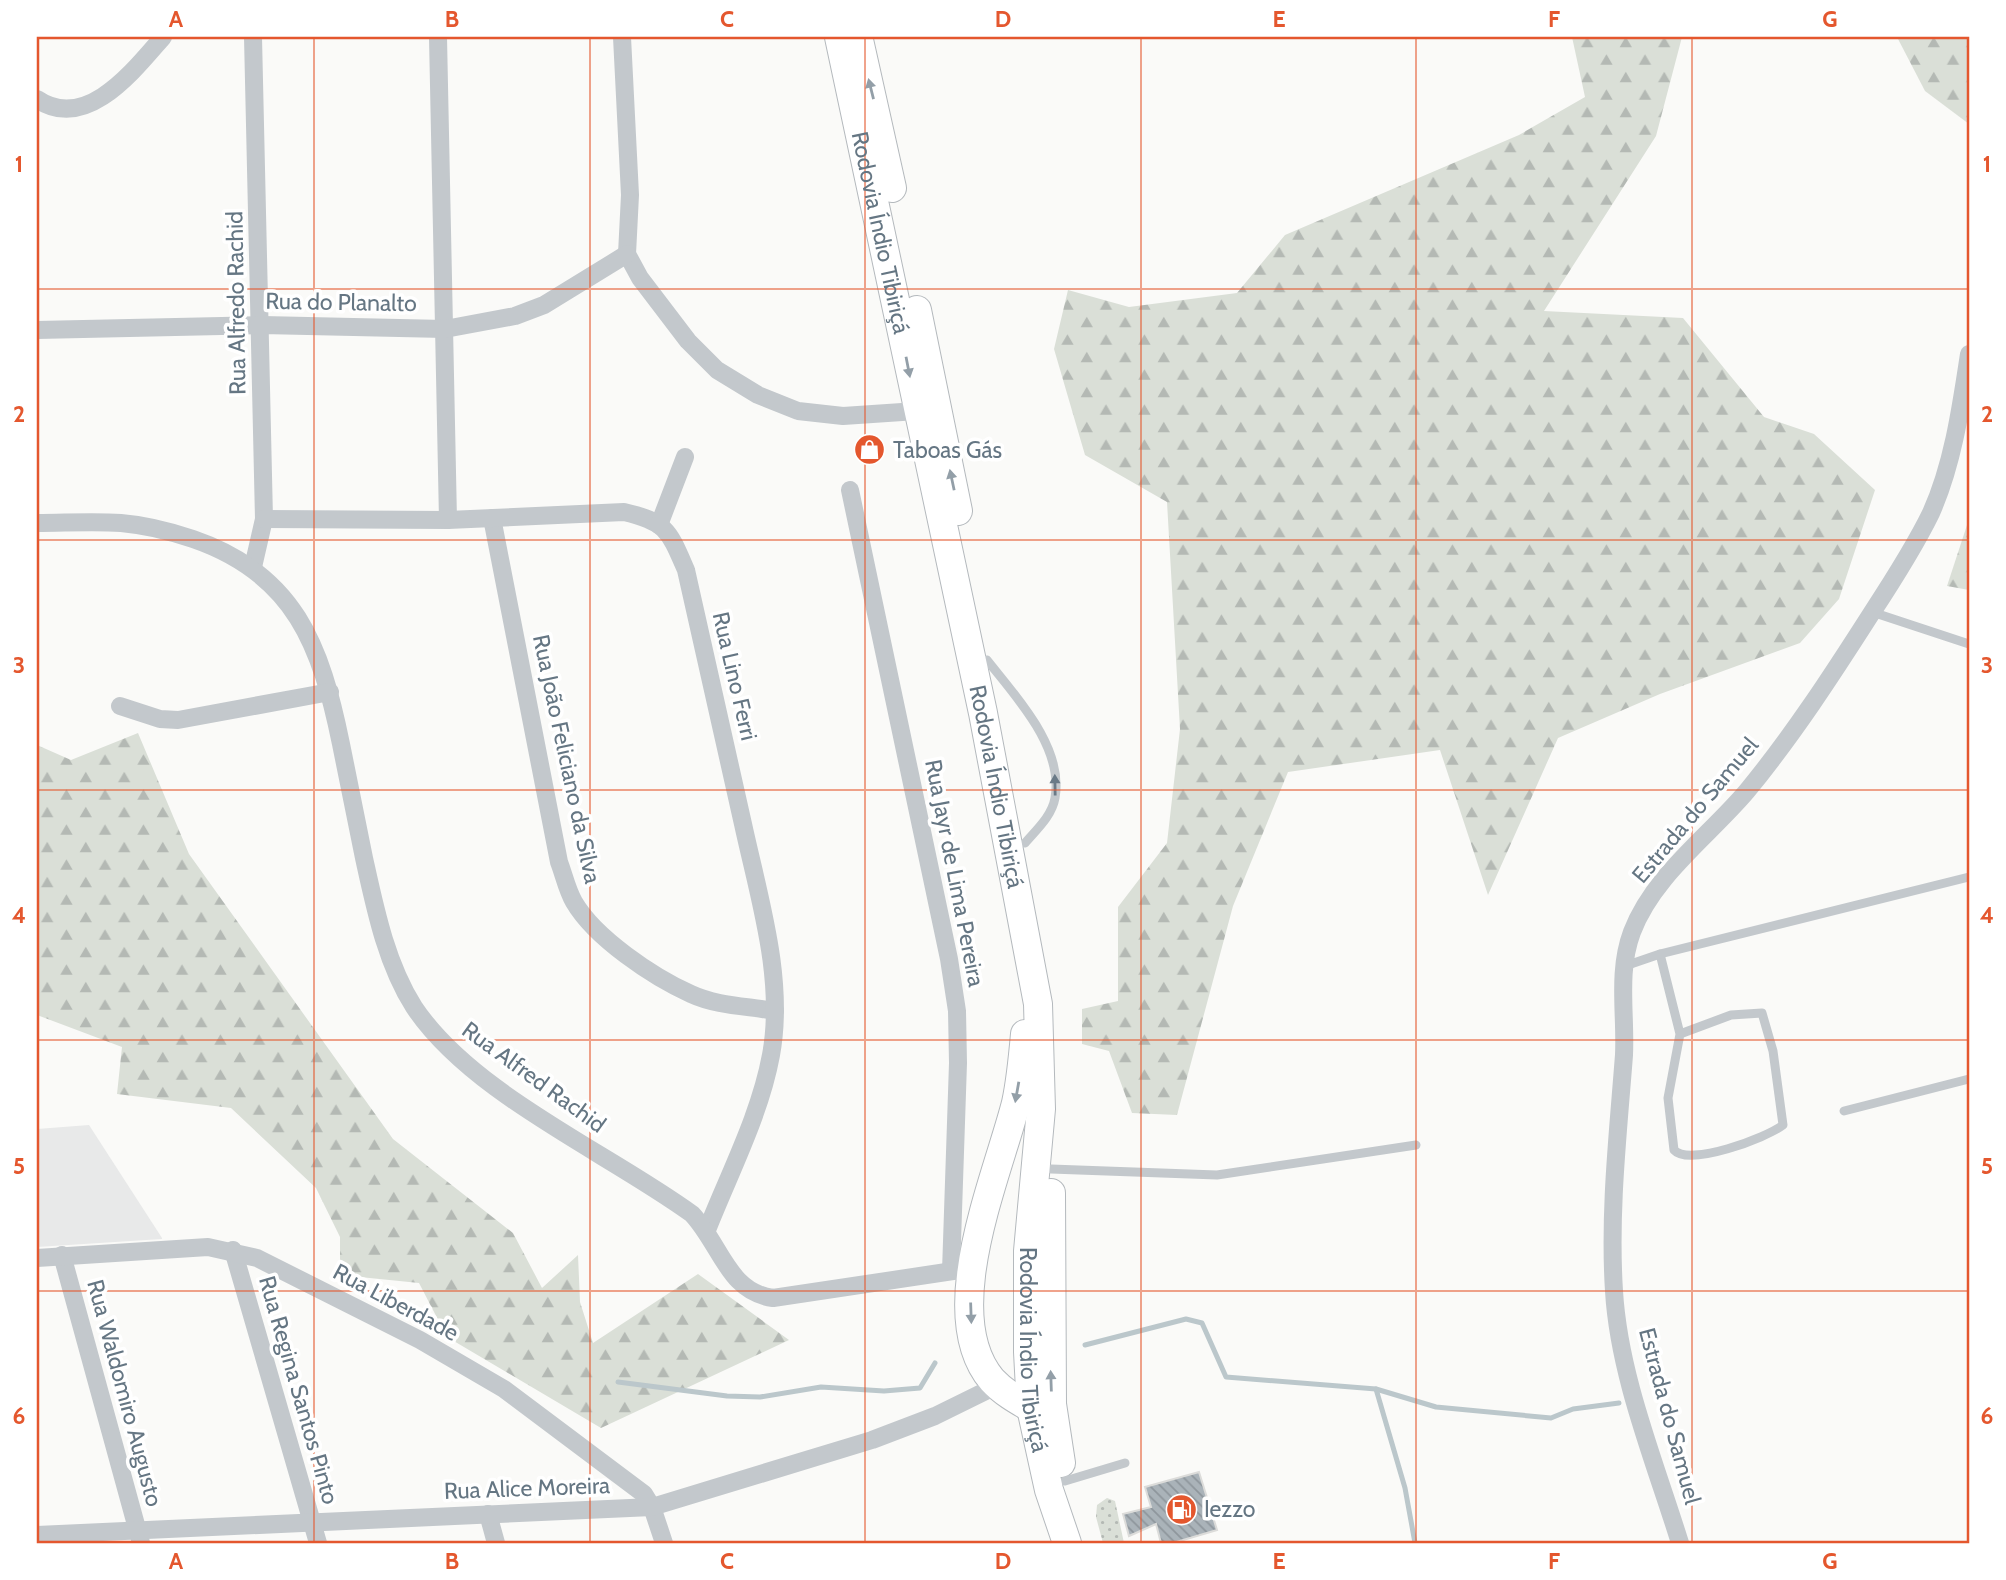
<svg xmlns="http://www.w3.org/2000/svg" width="2006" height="1580" viewBox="0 0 2006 1580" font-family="Cabin,sans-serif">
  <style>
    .built { fill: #e8e9e9 }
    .green { fill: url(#green-dots) }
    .forest { fill: url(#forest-firs) }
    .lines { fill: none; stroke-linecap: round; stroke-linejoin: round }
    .stream { stroke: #bbc7cb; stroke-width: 5 }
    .building { fill: url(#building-back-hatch); stroke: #dcdcda; stroke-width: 2 }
    .trunk-casing { stroke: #b4b9bd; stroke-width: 30 }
    .service { stroke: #c3c8cc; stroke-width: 9 }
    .minor { stroke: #c3c8cc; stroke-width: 18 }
    .trunk { stroke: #fff; stroke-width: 28 }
    .oneway { fill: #939fa8 }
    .oneway2 { fill: #6a7a87 }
    .grid { fill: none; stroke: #e4572e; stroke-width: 2; stroke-opacity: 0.55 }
    .labels { text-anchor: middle; stroke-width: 7; stroke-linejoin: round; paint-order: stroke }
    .street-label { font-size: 23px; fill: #657683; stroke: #fff }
    .poi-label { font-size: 23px; fill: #657683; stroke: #fff; text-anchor: start }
    .neatline { fill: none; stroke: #e4572e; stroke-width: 2.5 }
    .grid-label { font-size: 23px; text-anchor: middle; font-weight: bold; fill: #e4572e }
  </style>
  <defs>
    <pattern id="green-dots" width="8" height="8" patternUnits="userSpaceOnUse" patternTransform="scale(1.75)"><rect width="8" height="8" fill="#dadfd7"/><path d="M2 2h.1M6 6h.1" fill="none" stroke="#b4b9b4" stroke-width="1.8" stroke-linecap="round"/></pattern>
    <pattern id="forest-firs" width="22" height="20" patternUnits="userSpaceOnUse" patternTransform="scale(1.75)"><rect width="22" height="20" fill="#dadfd7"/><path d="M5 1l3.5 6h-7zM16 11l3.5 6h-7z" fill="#b4b9b4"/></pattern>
    <pattern id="building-back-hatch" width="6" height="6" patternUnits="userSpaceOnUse" patternTransform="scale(1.75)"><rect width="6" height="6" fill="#aab3b9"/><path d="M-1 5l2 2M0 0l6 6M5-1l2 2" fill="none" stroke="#8e969c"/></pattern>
  </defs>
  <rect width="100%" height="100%" fill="#fafaf8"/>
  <polygon class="built" points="89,1125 162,1238 162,1239 37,1247 37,1129"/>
  <polygon class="green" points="1107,1498 1115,1501 1124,1543 1103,1543 1096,1517 1097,1505"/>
  <g class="forest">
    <polygon points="1572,37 1682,37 1656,136 1544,311 1683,318 1764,417 1814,434 1875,490 1839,599 1800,643 1660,694 1558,738 1488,895 1440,750 1288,772 1233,906 1177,1115 1132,1113 1109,1051 1082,1044 1082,1009 1118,1001 1118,907 1167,843 1180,729 1167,502 1085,455 1054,349 1068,290 1129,307 1237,293 1285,235 1519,135 1585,97"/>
    <polygon points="1897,37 1969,37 1969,124 1925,91"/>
    <polygon points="1969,519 1969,590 1947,586"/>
    <polygon points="138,733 189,854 393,1139 513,1233 542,1288 578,1255 580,1302 593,1343 698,1274 789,1340 601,1428 447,1337 419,1283 340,1275 340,1237 316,1188 231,1108 117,1094 122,1047 37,1015 37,745 71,760"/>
  </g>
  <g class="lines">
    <g class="stream">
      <polyline points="1085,1345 1186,1319 1202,1323 1226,1377 1376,1389 1436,1407 1551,1418 1573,1409 1619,1403"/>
      <polyline points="618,1382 727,1396 760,1397 821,1387 884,1391 920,1388 935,1363"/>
      <polyline points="1376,1389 1405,1488 1415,1543"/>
    </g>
  </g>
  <polygon class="building" points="1199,1472 1217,1530 1173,1543 1161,1543 1156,1524 1129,1536 1123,1514 1151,1507 1145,1487"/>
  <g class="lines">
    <defs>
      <g id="trunk">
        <path id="s1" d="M839 37 983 713 1038 1004 1041 1109 1028 1251V1352L1031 1408 1049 1490 1067 1543"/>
        <polyline points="859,40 892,188"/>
        <polyline points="917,310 958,511"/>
        <path d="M1025 1034C1023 1057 1021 1080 1016 1103 998 1175 936 1314 992 1380 1003 1392 1017 1400 1031 1408"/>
        <polyline points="1051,1193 1052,1404 1061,1463"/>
      </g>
    </defs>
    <use href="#trunk" class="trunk-casing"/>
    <g class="service">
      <polyline points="1872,612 1969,644"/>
      <path d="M987 660C1016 697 1064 747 1055 798 1052 816 1036 830 1025 843"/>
      <path d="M1660 954 1680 1034 1668 1098 1674 1150C1689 1167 1766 1138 1783 1125L1773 1051 1762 1013 1731 1015 1680 1034"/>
      <polyline points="1625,966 1660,954 1969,877"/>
      <polyline points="1844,1111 1969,1079"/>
      <polyline points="1051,1169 1217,1175 1416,1145"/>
      <polyline points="1065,1481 1125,1463"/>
    </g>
    <g class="minor">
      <polyline points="253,37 264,519 253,567"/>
      <polyline points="438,37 448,520"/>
      <polyline points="622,37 630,195 627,254 640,278 688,341 717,370 758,395 798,411 843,416 917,411"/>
      <path d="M37 99C86 133 134 70 163 37"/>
      <polyline points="37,330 262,325 445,329 515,316 544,305 627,254"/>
      <polyline points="850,490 949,959 957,1011 958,1063 951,1271"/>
      <path d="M492 518 559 862C564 875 567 890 574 902 595 938 653 977 691 994 717 1006 747 1006 775 1011"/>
      <path d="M264 519 448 520 624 512C667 522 669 531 686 570 705 655 724 740 743 824 759 898 785 979 771 1055 760 1115 729 1174 707 1230"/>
      <path d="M37 523C65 523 93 521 121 523 146 525 169 531 193 539 295 574 321 646 341 744 349 782 356 820 364 858 375 908 386 963 414 1007 472 1094 607 1152 692 1214 721 1245 728 1292 773 1298L973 1268"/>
      <polyline points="659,525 685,457"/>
      <polyline points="120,706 160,719 178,720 330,692"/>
      <polyline points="233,1250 318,1543"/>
      <polyline points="62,1255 141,1543"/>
      <polyline points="37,1258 208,1247 257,1258 420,1340 504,1389 644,1494 652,1507 664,1543"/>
      <polyline points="488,1514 496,1543"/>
      <polyline points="37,1535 652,1507 872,1440 935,1416 998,1385"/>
      <path d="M1680 1543C1655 1462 1619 1376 1614 1291 1609 1212 1618 1134 1624 1055 1626 1014 1617 972 1632 932 1653 876 1709 836 1747 791 1793 735 1832 675 1871 614 1892 582 1914 548 1931 513 1953 464 1961 407 1969 354"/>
    </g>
    <use href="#trunk" class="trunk"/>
  </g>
  <defs><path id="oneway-solid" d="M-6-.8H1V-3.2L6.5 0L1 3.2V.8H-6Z" transform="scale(1.75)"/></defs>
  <g class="oneway">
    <use href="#oneway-solid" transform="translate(871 89) rotate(-104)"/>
    <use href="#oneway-solid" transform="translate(908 367) rotate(79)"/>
    <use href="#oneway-solid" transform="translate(952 480) rotate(-102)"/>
    <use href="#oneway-solid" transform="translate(1017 1092) rotate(100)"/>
    <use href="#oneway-solid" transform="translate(971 1313) rotate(88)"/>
    <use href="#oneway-solid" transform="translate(1051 1381) rotate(-92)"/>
  </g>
  <use class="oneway2" href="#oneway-solid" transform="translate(1055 785) rotate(-91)"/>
  <path class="grid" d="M314 37V1543M590 37V1543M865 37V1543M1141 37V1543M1416 37V1543M1692 37V1543M37 289H1969M37 540H1969M37 790H1969M37 1040H1969M37 1291H1969"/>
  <defs>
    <symbol id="shop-disc" viewBox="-11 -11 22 22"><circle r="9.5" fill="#e4572e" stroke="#fff"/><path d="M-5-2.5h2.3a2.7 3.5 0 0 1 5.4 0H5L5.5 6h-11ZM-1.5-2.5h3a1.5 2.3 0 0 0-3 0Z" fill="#fff"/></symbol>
    <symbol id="fuel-disc" viewBox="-11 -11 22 22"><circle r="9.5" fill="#e4572e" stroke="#fff"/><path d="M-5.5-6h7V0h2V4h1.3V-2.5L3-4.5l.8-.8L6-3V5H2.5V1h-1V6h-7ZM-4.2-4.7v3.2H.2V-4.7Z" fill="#fff"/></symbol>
  </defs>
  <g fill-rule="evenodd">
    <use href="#shop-disc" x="852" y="432" width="35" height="35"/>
    <use href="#fuel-disc" x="1164" y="1492" width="35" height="35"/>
  </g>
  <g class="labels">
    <g class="street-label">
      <text dy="8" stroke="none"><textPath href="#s1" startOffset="200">Rodovia Índio Tibiriçá</textPath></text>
      <text transform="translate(341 302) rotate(1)" y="8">Rua do Planalto</text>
      <text transform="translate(236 303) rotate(-91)" y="8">Rua Alfredo Rachid</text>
      <text transform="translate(735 676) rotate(77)" y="8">Rua Lino Ferri</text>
      <text transform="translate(567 759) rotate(78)" y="8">Rua João Feliciano da Silva</text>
      <text dy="8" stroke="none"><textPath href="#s1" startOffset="766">Rodovia Índio Tibiriçá</textPath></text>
      <text transform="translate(1695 810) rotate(-50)" y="8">Estrada do Samuel</text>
      <text transform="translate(955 873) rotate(79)" y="8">Rua Jayr de Lima Pereira</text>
      <text transform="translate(534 1077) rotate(36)" y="8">Rua Alfred Rachid</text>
      <text transform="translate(396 1302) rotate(28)" y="8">Rua Liberdade</text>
      <text dy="8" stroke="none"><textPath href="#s1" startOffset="1334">Rodovia Índio Tibiriçá</textPath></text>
      <text transform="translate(299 1390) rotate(74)" y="8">Rua Regina Santos Pinto</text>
      <text transform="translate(125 1393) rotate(75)" y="8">Rua Waldomiro Augusto</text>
      <text transform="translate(1670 1416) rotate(75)" y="8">Estrada do Samuel</text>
      <text transform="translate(527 1488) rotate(-2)" y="8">Rua Alice Moreira</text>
    </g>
    <g class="poi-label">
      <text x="893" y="458">Taboas Gás</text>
      <text x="1204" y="1517">Iezzo</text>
    </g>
  </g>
  <rect width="2006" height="1580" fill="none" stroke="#ffffff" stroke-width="77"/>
  <rect x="38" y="38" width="1930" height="1504" class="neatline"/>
  <g class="grid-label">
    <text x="176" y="27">A</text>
    <text x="452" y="27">B</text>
    <text x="727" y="27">C</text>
    <text x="1003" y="27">D</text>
    <text x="1279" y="27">E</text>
    <text x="1554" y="27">F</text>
    <text x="1830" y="27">G</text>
    <text x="19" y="172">1</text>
    <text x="1987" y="172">1</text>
    <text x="19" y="422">2</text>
    <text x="1987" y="422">2</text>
    <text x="19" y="673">3</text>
    <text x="1987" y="673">3</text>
    <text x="19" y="923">4</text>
    <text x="1987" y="923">4</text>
    <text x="19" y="1174">5</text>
    <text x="1987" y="1174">5</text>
    <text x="19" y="1424">6</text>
    <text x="1987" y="1424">6</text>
    <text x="176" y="1569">A</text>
    <text x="452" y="1569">B</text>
    <text x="727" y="1569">C</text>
    <text x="1003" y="1569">D</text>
    <text x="1279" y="1569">E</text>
    <text x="1554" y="1569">F</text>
    <text x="1830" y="1569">G</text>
  </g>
</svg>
